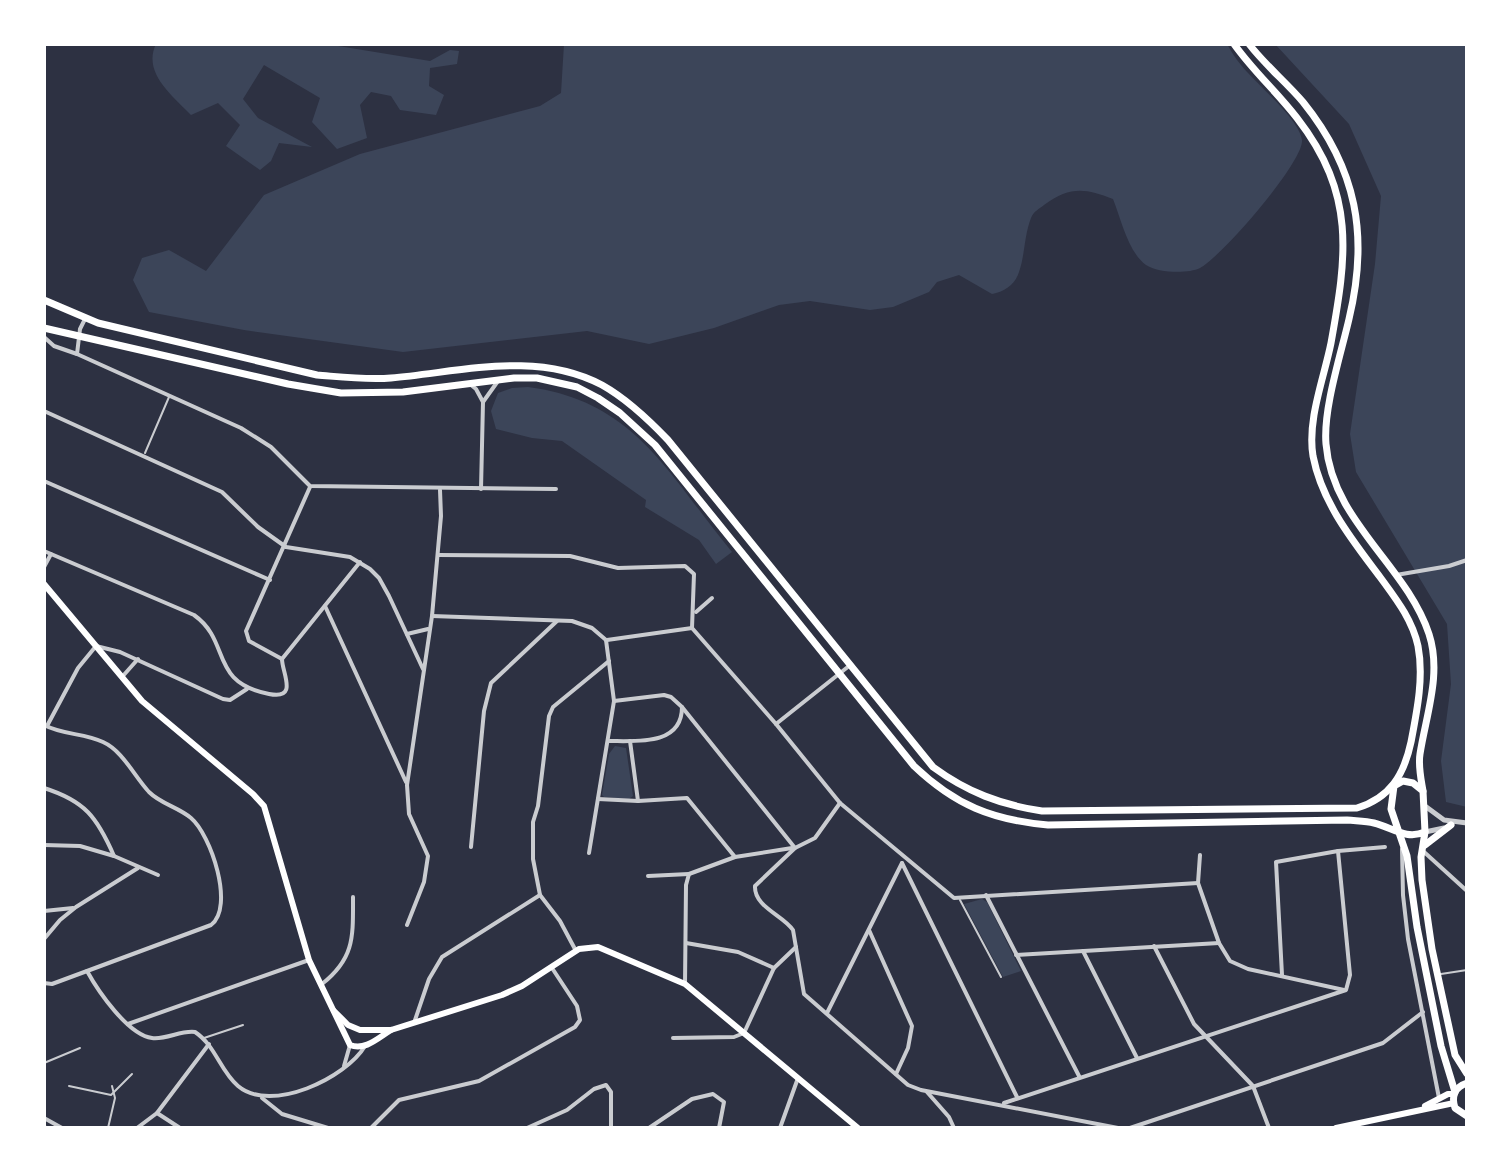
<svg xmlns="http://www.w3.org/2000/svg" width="1511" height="1172" viewBox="0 0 1511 1172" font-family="Overpass,sans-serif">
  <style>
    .green { fill: #3c4559 }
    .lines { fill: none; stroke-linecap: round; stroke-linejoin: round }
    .service { stroke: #caccd0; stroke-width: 2 }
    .minor { stroke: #caccd0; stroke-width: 4 }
    .tertiary { stroke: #caccd0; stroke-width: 5 }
    .secondary { stroke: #fff; stroke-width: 6 }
    .primary { stroke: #fff; stroke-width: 7 }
  </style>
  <rect width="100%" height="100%" fill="#2d3142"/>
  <g class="green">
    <path d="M156 44H326L430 61 450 50 459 51 457 64 430 68 429 86 444 95 436 115 400 110 391 96 371 92 360 105 367 138 337 149 312 122 320 98 264 65 243 99 258 118 312 147 279 143 271 161 260 170 226 146 240 125 218 103 191 115C173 96 142 73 156 44Z"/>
    <path d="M564 44H1227C1231 51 1235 58 1241 65 1255 83 1299 118 1302 140 1304 162 1221 257 1200 268 1188 274 1158 273 1146 265 1128 252 1121 219 1113 199 1085 188 1070 186 1044 205 1039 209 1034 211 1031 218 1024 236 1025 255 1019 272 1015 285 1004 292 992 294L959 275 937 282 929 292 893 307 870 310 810 301 779 305 714 328 649 344 587 331 403 352 244 330 149 312 133 280 142 258 169 250 206 271 264 195 360 154 540 106 561 93Z"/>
    <polygon points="1275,44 1467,44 1467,807 1446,802 1441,761 1451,684 1447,624 1356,472 1350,434 1375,264 1381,196 1349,124"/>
    <path d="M528 387C636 401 669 476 732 552L716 564 699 540 645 507 646 500 562 441 532 438 496 429 491 411 498 393 512 388Z"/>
    <polygon points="615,746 626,748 633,796 629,799 604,797 602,795 609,754"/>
    <polygon points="982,899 987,902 1021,971 1003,977 964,904"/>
  </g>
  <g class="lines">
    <g class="service">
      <polyline points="145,453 169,397"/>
      <polyline points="960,900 1001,977"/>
      <polyline points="1441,974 1467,970"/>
      <polyline points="204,1038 243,1025"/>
      <polyline points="44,1063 80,1048"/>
      <polyline points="69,1086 111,1095 132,1074"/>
      <polyline points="108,1128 115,1098 112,1086"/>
    </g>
    <g class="minor">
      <polyline points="44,337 54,346 77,354 241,428 271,447 310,486 556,489"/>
      <polyline points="77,354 80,329 85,319"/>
      <polyline points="471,385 476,389 483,402"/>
      <polyline points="44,411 222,492 258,527 286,547 350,557 370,569 379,578 389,596 423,669"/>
      <polyline points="44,481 270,580"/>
      <polyline points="481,489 483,402 498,381"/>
      <path d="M44 551 194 615C232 642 208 682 269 694 299 700 282 673 282 659"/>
      <polyline points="438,555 570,556 618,568 685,566 694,574 692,628"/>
      <polyline points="44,567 51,554"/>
      <polyline points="1396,575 1449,566 1467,560"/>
      <polyline points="325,606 406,782"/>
      <polyline points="696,612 712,598"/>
      <polyline points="432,616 572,621 592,628 606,640"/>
      <polyline points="692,628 776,724 840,803 954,898 1198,883"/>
      <polyline points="407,634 428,629"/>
      <polyline points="607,640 692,628"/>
      <polyline points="282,659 249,641 246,631 310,487"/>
      <polyline points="282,659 360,562"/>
      <polyline points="122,677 138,659"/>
      <polyline points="682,707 795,848"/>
      <polyline points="776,724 849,666"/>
      <path d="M44 725C63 735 84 733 103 742 123 751 134 776 149 792 161 804 178 807 191 818 211 835 235 907 211 925L52 984 44 983"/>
      <polyline points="47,726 78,668 96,646 120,652 223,699 230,700 247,689"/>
      <path d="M608 741C637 741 682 746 682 707L671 697 664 695 614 701"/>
      <polyline points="630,741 638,801"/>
      <path d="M44 788C85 801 97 817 114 856"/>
      <polyline points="598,799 638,801 687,798 735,857"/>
      <path d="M840 803 815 838 795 848 755 886C754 907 783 915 793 930L804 994 908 1085 921 1090 1118 1128"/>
      <polyline points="44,845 80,846 114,856 158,875"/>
      <polyline points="471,847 484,711 491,683 557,621"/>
      <polyline points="1402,849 1403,895 1408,939 1439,1098"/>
      <polyline points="1423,851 1467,891"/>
      <polyline points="589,853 614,701 606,640"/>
      <polyline points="1200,855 1198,883 1219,943 1230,961 1248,969 1344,990"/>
      <polyline points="902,863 1017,1097"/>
      <polyline points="648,876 689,874"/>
      <polyline points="540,895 533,859 533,822 538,806 549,716 553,707 609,661"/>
      <polyline points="986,895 1079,1076"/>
      <polyline points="44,911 73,908"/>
      <polyline points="407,925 424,882 428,856 409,814 407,785 432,616 441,516 440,490"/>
      <polyline points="869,930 912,1026 908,1048 896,1074"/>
      <polyline points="44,939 60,920 76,907 138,868"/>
      <polyline points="686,943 738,952 774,968"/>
      <polyline points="1154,946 1194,1024 1253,1086 1269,1128"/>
      <polyline points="1083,951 1137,1058"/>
      <polyline points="1016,955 1219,943"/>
      <path d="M87 971C98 991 128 1035 152 1038 166 1040 181 1030 195 1032 216 1046 220 1071 238 1086 271 1114 346 1078 365 1046"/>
      <polyline points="1282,975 1276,862 1338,851 1385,847"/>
      <path d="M322 984C355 958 353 936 353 897"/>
      <polyline points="685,984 686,885 689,874 735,857 792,848"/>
      <polyline points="827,1013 902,863"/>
      <polyline points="414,1023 429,979 442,957 540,895 560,921 576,951"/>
      <polyline points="128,1024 309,960"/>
      <polyline points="673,1038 734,1037 744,1033 774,968 796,947"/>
      <polyline points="344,1066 350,1045"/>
      <polyline points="927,1092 949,1117 954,1128"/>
      <polyline points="262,1098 282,1114 328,1128"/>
      <polyline points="1004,1103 1346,990 1350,975 1338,851"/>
      <polyline points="157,1113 180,1128"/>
      <polyline points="44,1118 62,1128"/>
      <polyline points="137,1128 157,1113 209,1044"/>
      <polyline points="371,1128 399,1100 479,1081 575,1027 580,1020 577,1006 552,968"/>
      <polyline points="527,1128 567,1110 594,1089 606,1085 611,1092 611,1128"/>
      <polyline points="649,1128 692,1099 713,1094 724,1102 719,1128"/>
      <polyline points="780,1128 798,1078"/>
      <polyline points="1130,1128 1383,1043 1423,1012"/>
    </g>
    <g class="tertiary">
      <polyline points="1425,806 1444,820 1467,823"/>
      <polyline points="1425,832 1444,828"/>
      <polyline points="44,1127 45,1128"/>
    </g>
    <g class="secondary">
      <path d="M44 584 142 701 253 794 264 806 309 960 350 1045C365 1051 378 1038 391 1030"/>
      <polyline points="334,1011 348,1025 360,1030 391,1030 502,995 522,986 579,949 598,947 685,984 858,1128"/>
      <polyline points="1425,1106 1448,1094 1454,1094"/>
      <polyline points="1336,1128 1454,1103"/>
    </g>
    <g class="primary">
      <path d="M1249 44C1265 65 1286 82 1303 102 1357 169 1369 236 1349 319 1341 354 1323 409 1326 444 1332 521 1406 565 1429 634 1442 674 1426 715 1420 754 1418 766 1421 779 1423 791"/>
      <path d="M44 300 98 323 317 375C342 377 366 380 391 378 461 372 536 350 602 385 627 399 648 419 668 440L933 767C967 792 1001 805 1042 811L1357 808C1390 798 1404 775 1411 742 1417 711 1424 677 1418 646 1412 619 1396 599 1380 577 1353 541 1322 503 1313 456 1307 420 1324 378 1331 343 1347 255 1356 194 1297 118 1277 92 1253 71 1234 44"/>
      <path d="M44 328 288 384 341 393 403 392 514 378H537L577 387 598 398 620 413 655 445 914 766C955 805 992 820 1048 825L1347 820C1356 821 1366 821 1374 823 1393 828 1406 840 1425 832L1423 791 1413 783 1403 781 1394 786 1391 809 1407 856 1417 927 1441 1046 1455 1092"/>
      <polyline points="1425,832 1421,857 1422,880 1432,949 1455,1055 1467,1074"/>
      <polyline points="1425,845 1451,825"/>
      <path d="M1467 1083C1455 1087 1451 1096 1455 1108L1467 1116"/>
    </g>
  </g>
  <rect width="1511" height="1172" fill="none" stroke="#ffffff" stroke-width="92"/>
</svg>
